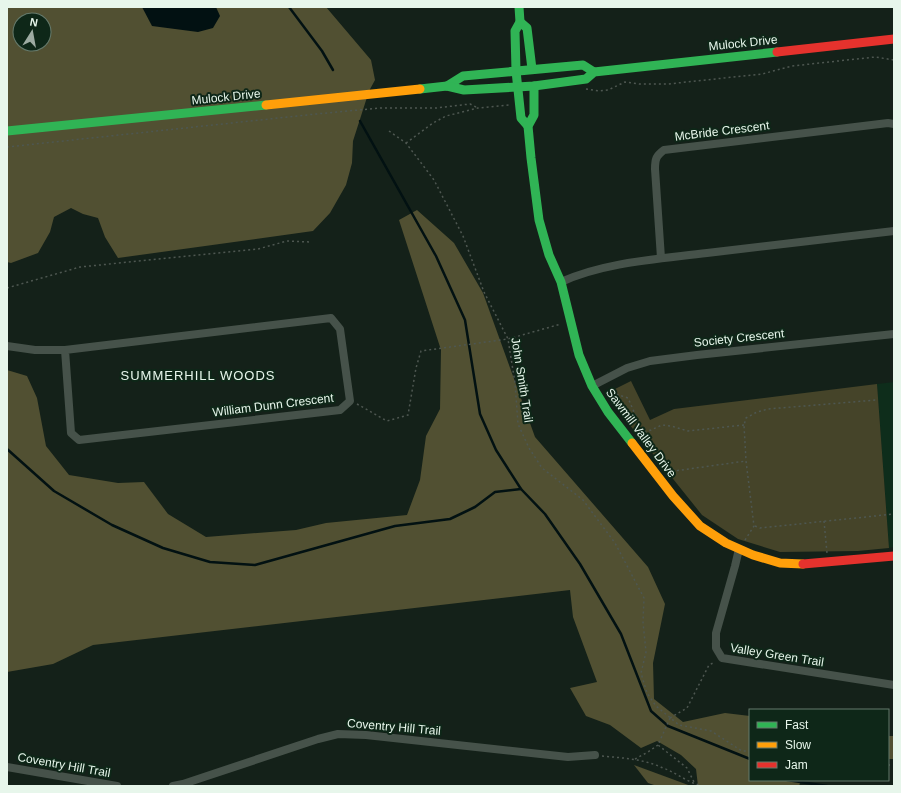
<svg xmlns="http://www.w3.org/2000/svg" width="901" height="793" viewBox="0 0 901 793" font-family="Helvetica,sans-serif">
  <style>
    .built { fill: #0e2d1b }
    .green { fill: #454429 }
    .forest { fill: #515032; fill-rule: evenodd }
    .water { fill: #021112 }
    .lines { fill: none; stroke-linecap: round; stroke-linejoin: round }
    .stream { stroke: #021112; stroke-width: 2.5 }
    .path { stroke: #4e5751; stroke-width: 1.5; stroke-dasharray: 2 3; stroke-linecap: butt }
    .street { stroke: #46524a; stroke-width: 8 }
    .fast { stroke: #30b455; stroke-width: 9 }
    .slow { stroke: #ff9f0a; stroke-width: 9 }
    .jam { stroke: #e5322d; stroke-width: 9 }
    .labels { text-anchor: middle; stroke-width: 4; stroke-linejoin: round; paint-order: stroke }
    .street-label { font-size: 12px; fill: #e7f6eb; stroke: #0e2718 }
    .neighbourhood-label { font-size: 13px; letter-spacing: 1px; fill: #e7f6eb; stroke: #0e2718 }
  </style>
  <rect width="100%" height="100%" fill="#142119"/>
  <polygon class="built" points="894,382 894,547 889,548 877,384"/>
  <polygon class="green" points="631,381 650,420 674,409 877,384 889,548 858,551 780,552 738,539 702,515 609,399 611,391"/>
  <g class="forest">
    <path d="M7 7H326L371 60 375 80 369 91 353 141 352 163 346 185 330 213 313 231 118 258 105 237 98 218 83 214 71 208 54 217 50 232 38 253 11 263 7 262ZM20 20H44V44H20Z"/>
    <polygon points="417,210 454,243 483,293 535,437 648,567 665,604 653,663 654,699 683,722 725,713 750,716 750,780 801,780 799,786 698,786 696,769 681,755 657,741 641,748 610,725 586,716 570,688 597,682 573,617 570,590 93,645 53,664 7,672 7,370 27,376 37,398 46,446 69,475 118,483 144,482 168,514 206,537 296,530 326,523 407,515 420,480 426,436 440,409 441,350 399,220"/>
    <rect x="888" y="736" width="6" height="23"/>
    <polygon points="634,765 691,786 657,786 648,783"/>
  </g>
  <polygon class="water" points="142,7 216,7 220,16 213,28 198,32 152,26"/>
  <g class="lines">
    <g class="stream">
      <polyline points="289,7 322,51 333,70"/>
      <polyline points="360,121 436,256 465,320 480,414 496,450 521,489 545,514 580,564 621,634 651,711 668,726 750,759"/>
      <polyline points="7,449 54,491 112,525 163,548 210,562 255,565 395,526 450,519 475,507 495,492 521,489"/>
      <polyline points="787,780 827,786"/>
    </g>
    <g class="path">
      <polyline points="586,89 599,91 608,90 625,82 639,84 668,84 762,74 792,66 875,57 894,60"/>
      <polyline points="389,131 406,143 434,180 463,236 484,292 508,339 515,383 518,424 529,448 542,468 583,500 615,543 644,598 643,622 646,652 641,673 647,693 656,706 679,725 711,731 742,751 750,751"/>
      <polyline points="406,143 433,123 446,116 478,108 509,105"/>
      <polyline points="7,147 316,114 380,108 436,108 470,104 478,108"/>
      <polyline points="7,288 80,267 258,249 287,241 310,242"/>
      <polyline points="607,391 628,398 641,428 645,432 651,430 662,425 671,426 688,431 744,425"/>
      <polyline points="357,404 387,421 408,415 416,368 421,351 508,339 561,324"/>
      <polyline points="667,472 746,461"/>
      <polyline points="824,521 827,553"/>
      <polyline points="755,526 760,528 894,514"/>
      <polyline points="745,540 754,526 746,461 744,425 746,418 757,412 768,409 876,400"/>
      <polyline points="670,718 658,745 687,768 695,784"/>
      <polyline points="670,718 687,708 709,665 715,662"/>
      <path d="M602 756C623 758 644 759 663 768 677 773 688 783 703 786"/>
      <polyline points="635,759 648,752 658,745"/>
      <polyline points="888,765 894,765"/>
    </g>
    <g class="street">
      <path d="M661 258 655 169C655 159 656 156 664 150L888 123 894 124"/>
      <path d="M561 282C604 262 660 259 707 253 769 246 832 238 894 231"/>
      <polyline points="7,346 35,350 65,350 331,318 340,329 350,401 340,410 79,440 71,433 65,350"/>
      <polyline points="592,386 627,368 650,361 697,355 894,334"/>
      <polyline points="739,549 735,566 716,633 716,648 722,658 894,685"/>
      <polyline points="7,767 117,786"/>
      <polyline points="173,786 183,784 318,739 338,734 366,735 568,757 595,755"/>
    </g>
    <g class="fast">
      <polyline points="519,7 520,22 515,31 516,71 521,118 528,126"/>
      <polyline points="520,22 527,28 532,69"/>
      <polyline points="447,86 463,76 583,65 594,72"/>
      <polyline points="534,86 534,115 528,126 531,158 539,220 549,255 561,282 579,355 592,386 608,412 632,443"/>
      <polyline points="420,89 447,86 464,90 534,86 586,79 594,72 777,52"/>
      <polyline points="7,131 266,105"/>
    </g>
    <g class="slow">
      <polyline points="266,105 420,89"/>
      <polyline points="632,443 673,496 700,526 726,543 753,555 780,563 803,564"/>
    </g>
    <g class="jam">
      <polyline points="777,52 894,39"/>
      <polyline points="803,564 894,556"/>
    </g>
  </g>
  <g class="labels">
    <g class="street-label">
      <text transform="translate(743 43) rotate(-6)" y="4">Mulock Drive</text>
      <text transform="translate(226 97) rotate(-6)" y="4">Mulock Drive</text>
      <text transform="translate(722 131) rotate(-7)" y="4">McBride Crescent</text>
      <text transform="translate(739 338) rotate(-6)" y="4">Society Crescent</text>
      <text transform="translate(522 380) rotate(81)" y="4">John Smith Trail</text>
      <text transform="translate(273 405) rotate(-7)" y="4">William Dunn Crescent</text>
      <text transform="translate(641 433) rotate(53)" y="4">Sawmill Valley Drive</text>
      <text transform="translate(777 655) rotate(9)" y="4">Valley Green Trail</text>
      <text transform="translate(394 727) rotate(5)" y="4">Coventry Hill Trail</text>
      <text transform="translate(64 765) rotate(10)" y="4">Coventry Hill Trail</text>
    </g>
    <g class="neighbourhood-label">
      <text x="198" y="380">SUMMERHILL WOODS</text>
    </g>
  </g>
  <rect width="901" height="793" fill="none" stroke="#e7f6eb" stroke-width="16"/>
  <rect x="749" y="709" width="140" height="72" fill="#0e2718" stroke="#657a6c"/>
  <rect x="757" y="722" width="20" height="6" fill="#30b455" stroke="#657a6c"/>
  <text x="785" y="729" font-size="12" fill="#e7f6eb">Fast</text>
  <rect x="757" y="742" width="20" height="6" fill="#ff9f0a" stroke="#657a6c"/>
  <text x="785" y="749" font-size="12" fill="#e7f6eb">Slow</text>
  <rect x="757" y="762" width="20" height="6" fill="#e5322d" stroke="#657a6c"/>
  <text x="785" y="769" font-size="12" fill="#e7f6eb">Jam</text>
  <g transform="translate(32 32) rotate(11)"><circle r="19" fill="#0e2718" stroke="#657a6c"/>
  <path d="M0-3L7 15L0 10L-7 15Z" fill="#9daba2"/>
  <text y="-6" font-size="11" font-weight="bold" text-anchor="middle" fill="#e7f6eb">N</text>
  </g>
</svg>
